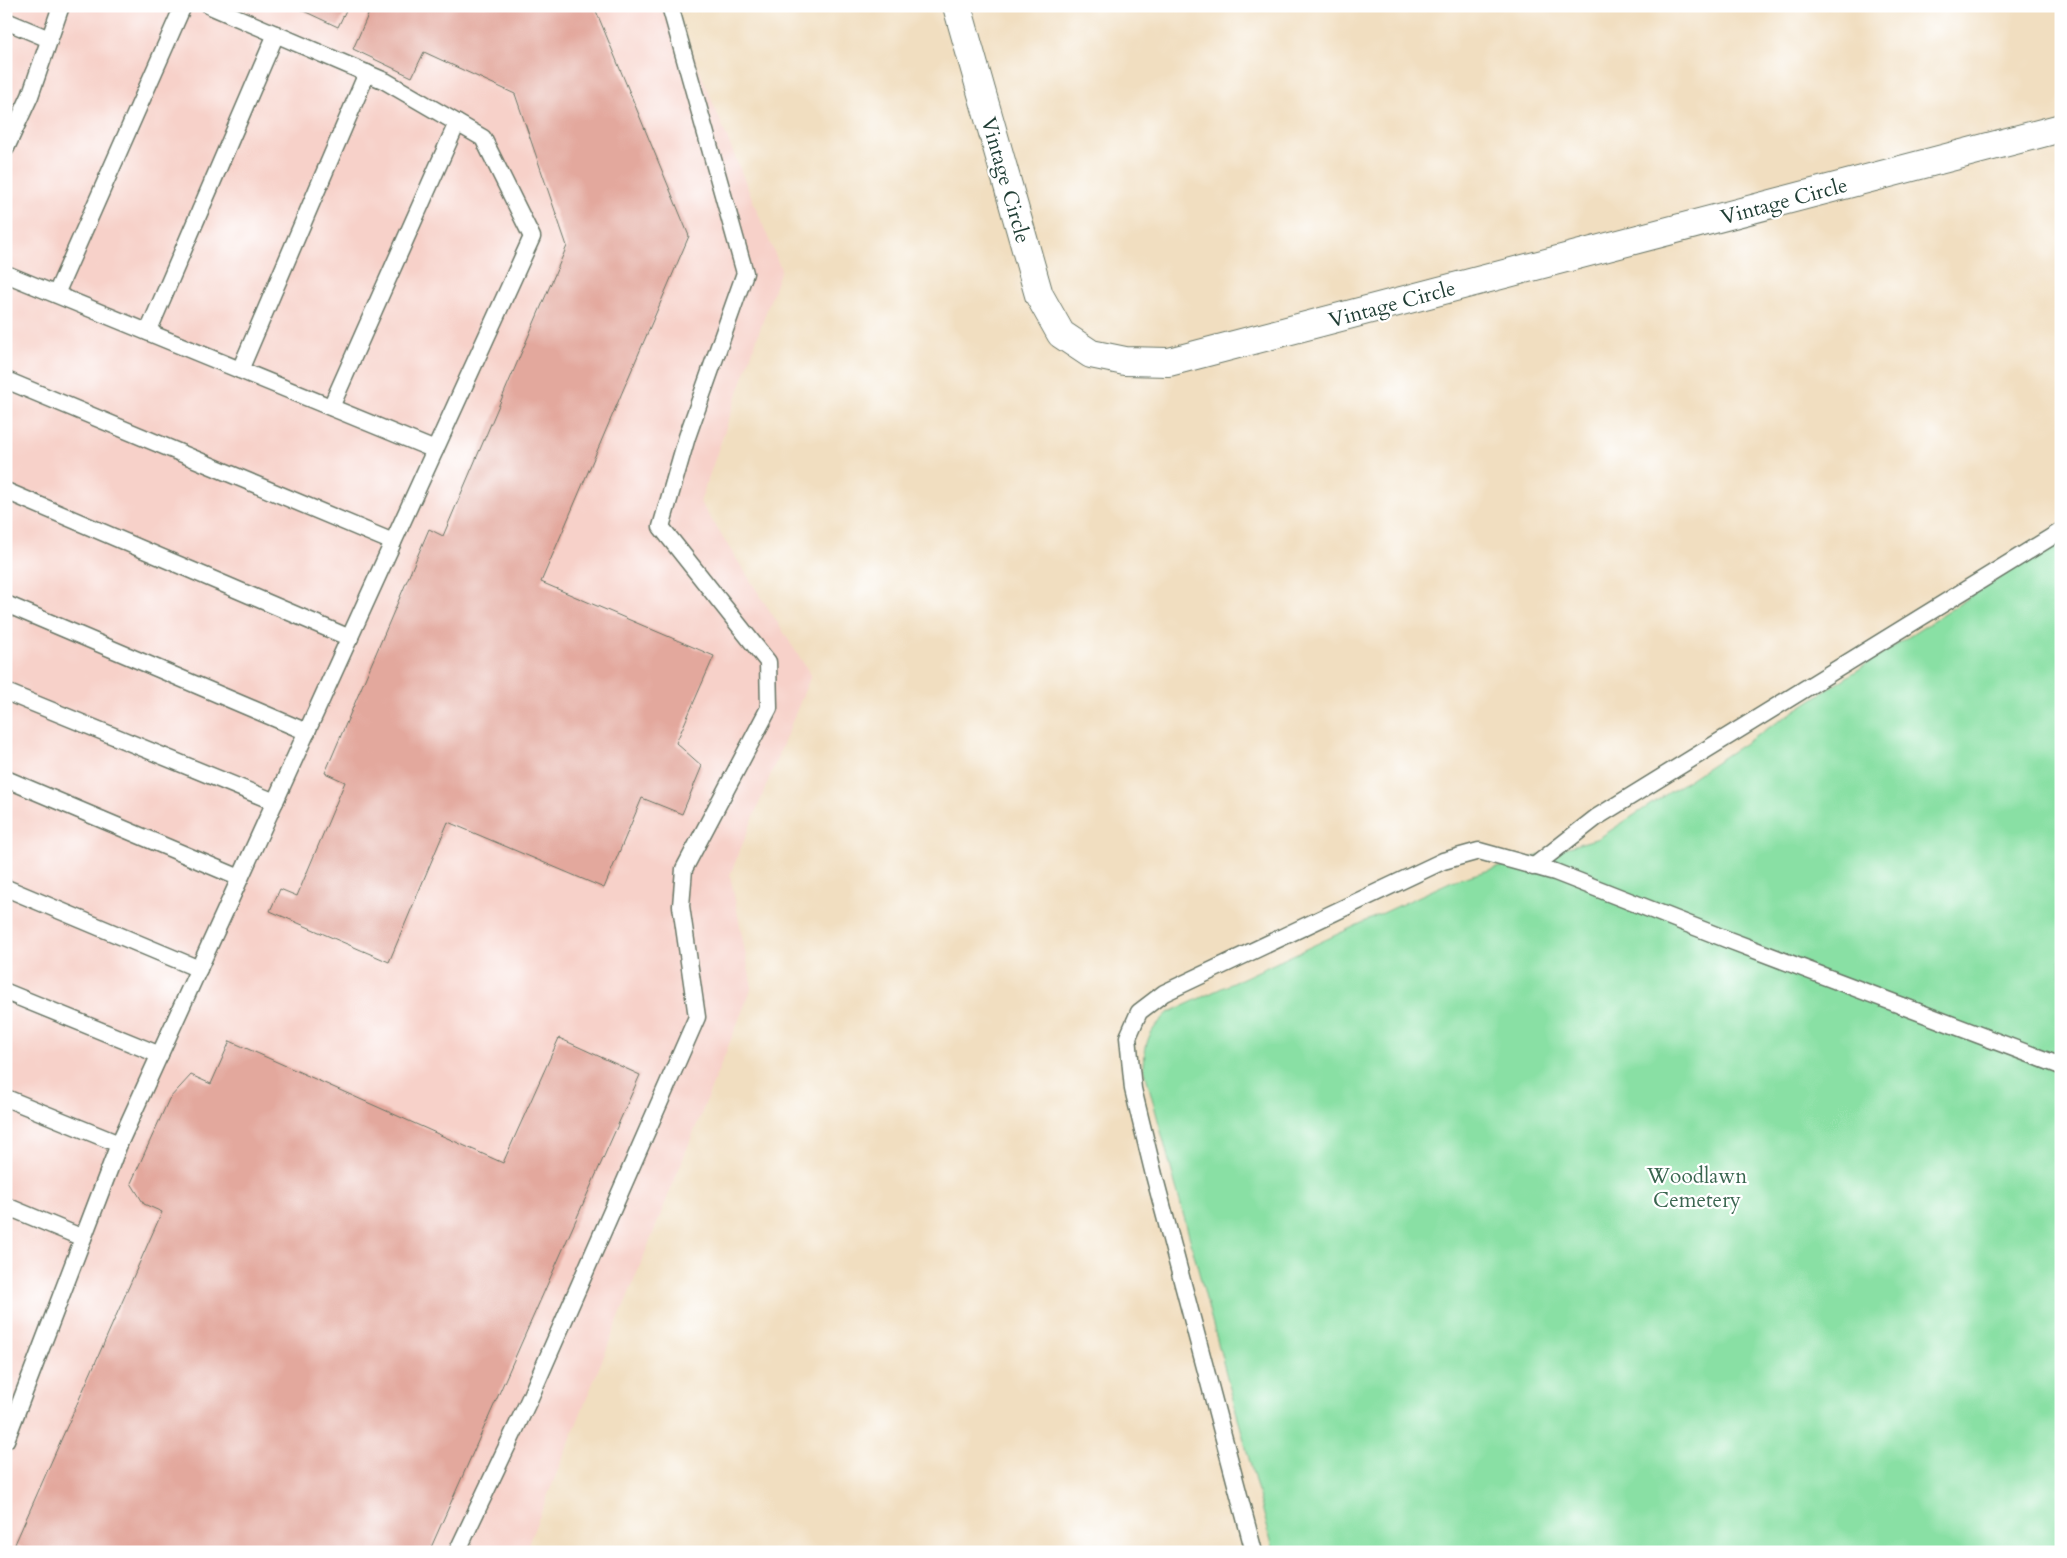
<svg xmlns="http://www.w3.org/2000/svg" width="2067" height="1558" viewBox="0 0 2067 1558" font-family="Cardo,serif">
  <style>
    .built { fill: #f7d1c9 }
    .green { fill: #89e0a4; stroke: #548e6c }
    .building { fill: #e3a89d }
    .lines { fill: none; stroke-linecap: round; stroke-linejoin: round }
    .lane-casing { stroke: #687565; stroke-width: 19 }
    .street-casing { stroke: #687565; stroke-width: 30 }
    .lane { stroke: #fff; stroke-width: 16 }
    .street { stroke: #fff; stroke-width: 28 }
    .labels { text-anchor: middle; stroke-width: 4.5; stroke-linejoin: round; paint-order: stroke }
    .street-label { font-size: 21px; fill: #1f3d34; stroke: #fff }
    .park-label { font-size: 21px; fill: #3a6650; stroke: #fff }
  </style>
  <rect width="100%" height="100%" fill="#fff"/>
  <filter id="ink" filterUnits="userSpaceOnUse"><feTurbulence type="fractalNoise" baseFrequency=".02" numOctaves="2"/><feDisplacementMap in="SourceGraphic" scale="10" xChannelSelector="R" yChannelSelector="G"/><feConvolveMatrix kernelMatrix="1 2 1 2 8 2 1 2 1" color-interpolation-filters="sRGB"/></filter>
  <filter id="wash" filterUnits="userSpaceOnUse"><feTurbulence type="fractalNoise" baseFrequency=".0096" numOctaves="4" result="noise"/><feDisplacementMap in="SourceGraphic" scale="20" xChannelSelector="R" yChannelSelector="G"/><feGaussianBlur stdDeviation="1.12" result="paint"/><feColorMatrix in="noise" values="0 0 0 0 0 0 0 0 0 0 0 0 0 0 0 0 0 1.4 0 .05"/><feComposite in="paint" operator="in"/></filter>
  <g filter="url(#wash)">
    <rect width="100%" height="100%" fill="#f1dec0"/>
    <polygon class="built" points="6,6 673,6 781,269 700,502 811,675 730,875 752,987 525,1552 6,1552"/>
    <path class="green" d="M2061 538V1552H1274L1144 1068C1145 1041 1148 1032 1168 1013L1452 881 1599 838Z"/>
    <g id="blocks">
      <g class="building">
        <polygon points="293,6 348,6 338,27"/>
        <polygon points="372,6 594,6 689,236 541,582 714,656 676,743 702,766 682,814 642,798 604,888 448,822 389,962 270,911 280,889 297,896 345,782 325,773 429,529 443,536 567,246 515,94 424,52 412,77 353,49"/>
        <polygon points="559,1038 640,1075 429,1552 31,1552 15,1544 162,1212 144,1204 131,1183 169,1099 191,1075 211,1084 230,1041 503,1163"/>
      </g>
    </g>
  </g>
  <g filter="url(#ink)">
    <use href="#blocks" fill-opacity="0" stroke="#687565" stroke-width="1"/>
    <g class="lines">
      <defs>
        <g id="lane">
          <polyline points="6,21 49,39"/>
          <polyline points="6,148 30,96 61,6"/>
          <polyline points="6,274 435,450"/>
          <polyline points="56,294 183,6"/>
          <polyline points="148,332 276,34"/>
          <polyline points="240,370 367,73"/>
          <polyline points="6,380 393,542"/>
          <polyline points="331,407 457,123"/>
          <polyline points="6,491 350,638"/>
          <polyline points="6,604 307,732"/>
          <polyline points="6,692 275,802"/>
          <polyline points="6,779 240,878"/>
          <polyline points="1533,867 1597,817 2061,531"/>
          <polyline points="6,888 199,969"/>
          <polyline points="6,992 160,1055"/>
          <polyline points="6,1098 119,1144"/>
          <polyline points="6,1206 83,1238"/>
          <polyline points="6,1440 119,1144 532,237 483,138 385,81 210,6"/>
          <polyline points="457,1552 529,1400 697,1017 681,906 684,869 769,708 768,662 661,527 687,437 745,273 670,6"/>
          <polyline points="1254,1552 1154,1175 1133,1089 1128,1037 1139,1012 1164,993 1443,861 1479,851 1555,872 1726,939 2061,1066"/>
        </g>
        <polyline id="street" points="957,6 1039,295 1061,334 1091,354 1125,361 1169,362 2061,128"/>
      </defs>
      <use href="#lane" class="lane-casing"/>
      <use href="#street" class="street-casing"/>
      <use href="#lane" class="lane"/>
      <use href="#street" class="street"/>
    </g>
  </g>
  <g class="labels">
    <g class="street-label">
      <text transform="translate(1006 180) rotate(74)" y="7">Vintage Circle</text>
      <text transform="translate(1784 201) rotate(-15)" y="7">Vintage Circle</text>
      <text transform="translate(1392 304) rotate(-15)" y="7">Vintage Circle</text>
    </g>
    <g class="park-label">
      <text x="1697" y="1183">Woodlawn<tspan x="1697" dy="24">Cemetery</tspan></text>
    </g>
  </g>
  <rect width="2067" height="1558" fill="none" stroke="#fff" stroke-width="25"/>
</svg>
